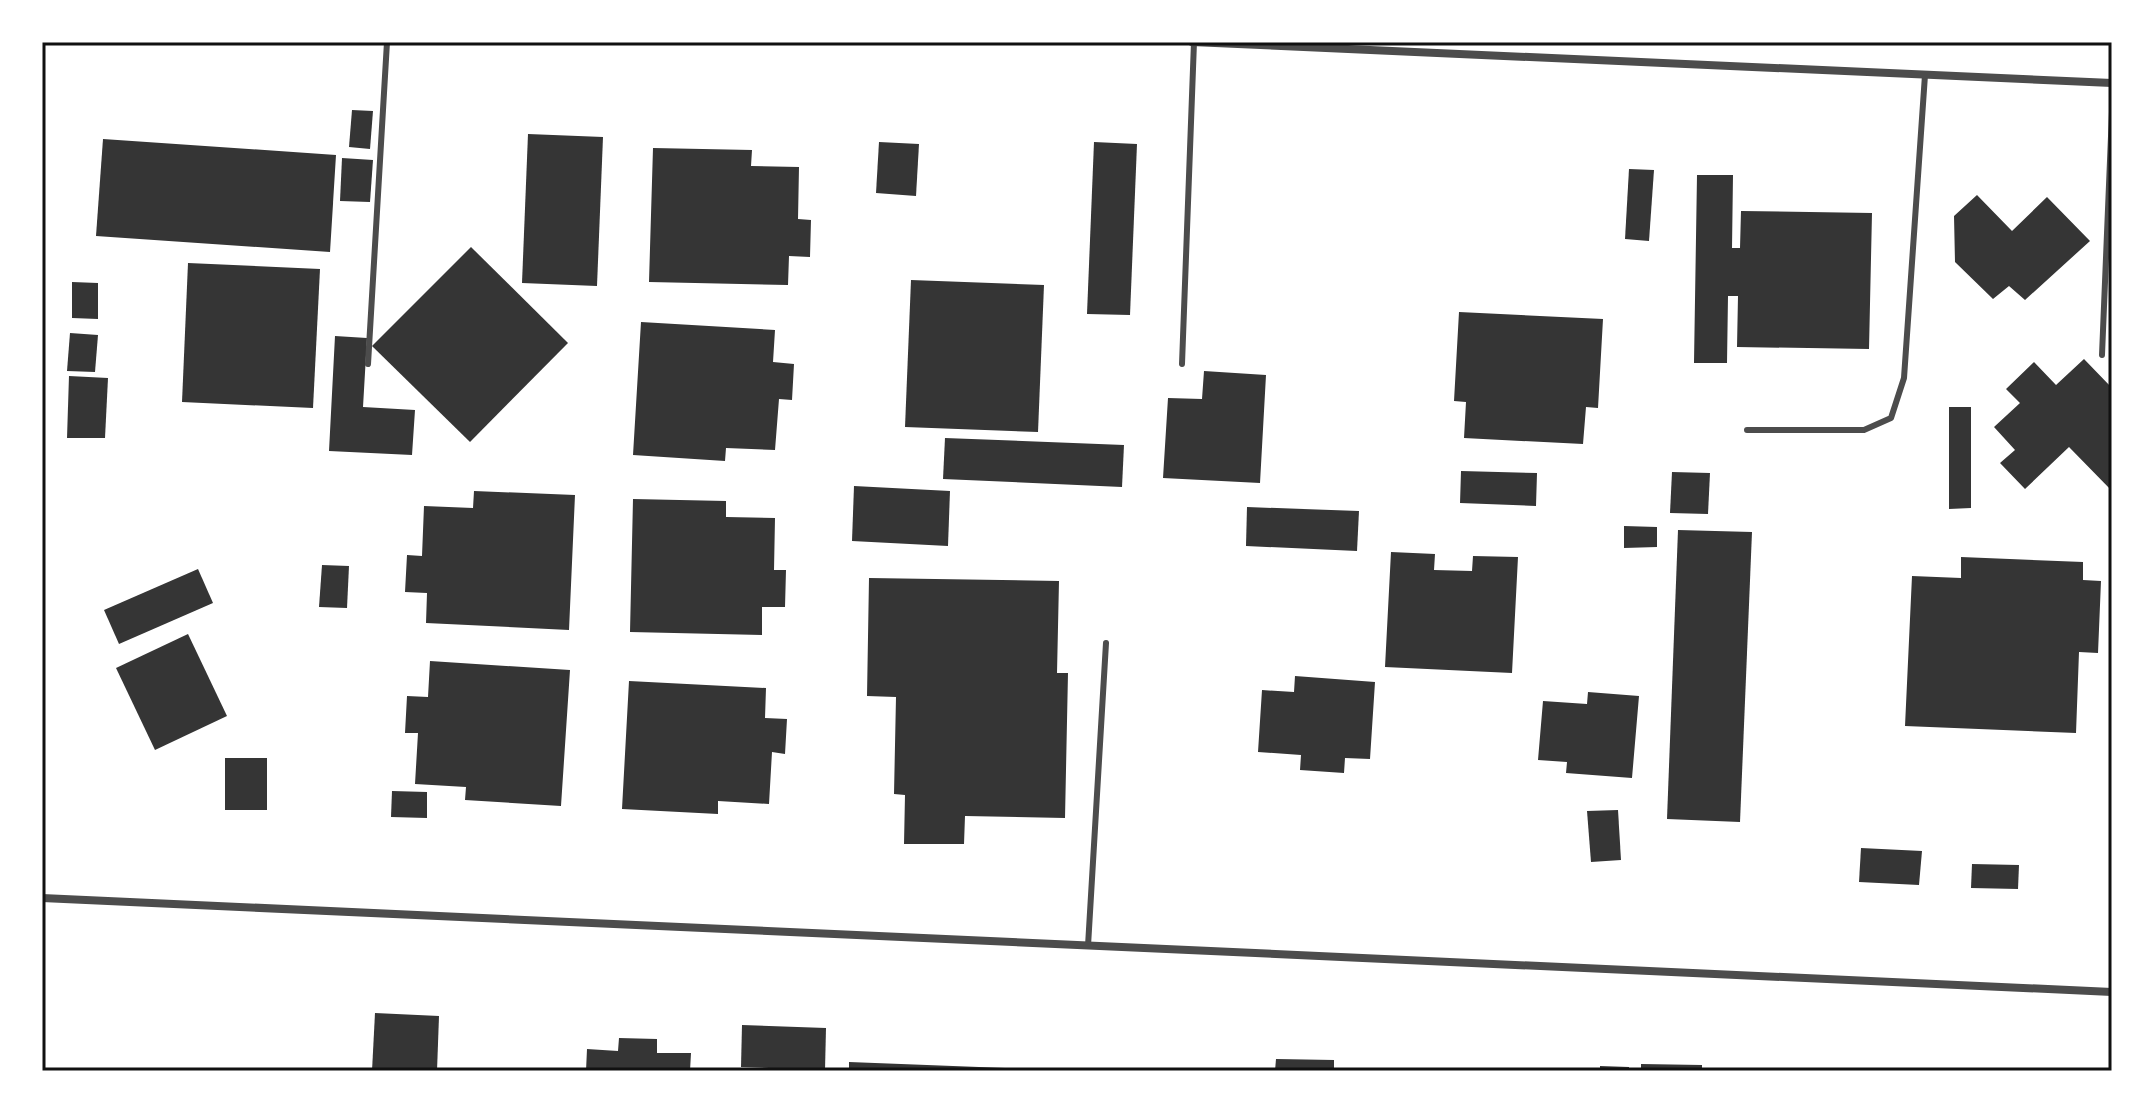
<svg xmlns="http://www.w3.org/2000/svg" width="2154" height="1113" viewBox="0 0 2154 1113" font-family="'Space Grotesk',sans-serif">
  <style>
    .building { fill: #353535 }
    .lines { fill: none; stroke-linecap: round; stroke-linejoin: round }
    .service { stroke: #4c4c4c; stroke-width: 6 }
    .minor { stroke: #4c4c4c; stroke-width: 8 }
    .neatline { fill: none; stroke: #111; stroke-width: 3 }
  </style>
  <rect width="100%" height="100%" fill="#fff"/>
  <g class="building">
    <polygon points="352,110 373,111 370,149 349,147"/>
    <polygon points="528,134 603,137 597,286 522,283"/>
    <polygon points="103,139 336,155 330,252 96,236"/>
    <polygon points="879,142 919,144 916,196 876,193"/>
    <polygon points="1094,142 1137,144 1130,315 1087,314"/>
    <polygon points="653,148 752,150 751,166 799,167 798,219 811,220 810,257 789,256 788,285 649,282"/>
    <polygon points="342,158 373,160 370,202 340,201"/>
    <polygon points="1629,169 1654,170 1649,241 1625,239"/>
    <polygon points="1697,175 1733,175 1732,248 1740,248 1741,211 1872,213 1869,349 1737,347 1738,296 1728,296 1727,363 1694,363"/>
    <polygon points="1977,195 2012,231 2047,197 2090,241 2025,300 2009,286 1993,299 1955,262 1954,216"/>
    <polygon points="471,247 568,343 470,442 372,346"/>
    <polygon points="188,263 320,269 313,408 182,402"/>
    <polygon points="911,280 1044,285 1038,432 905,427"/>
    <polygon points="72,282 98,283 98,319 72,318"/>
    <polygon points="1459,312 1603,319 1598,408 1586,407 1583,444 1464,438 1466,402 1454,401"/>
    <polygon points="641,322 775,330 773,362 794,364 792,400 779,399 775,450 726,448 725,461 633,455"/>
    <polygon points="70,333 98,335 95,372 67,371"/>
    <polygon points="335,336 367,338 363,407 415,410 412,455 329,451"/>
    <polygon points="2084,359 2112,388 2112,491 2069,447 2025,489 2000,463 2015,450 1994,427 2020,403 2006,389 2034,362 2056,385"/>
    <polygon points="1204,371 1266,375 1260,483 1163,478 1168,398 1202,399"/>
    <polygon points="69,376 108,378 105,438 67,438"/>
    <polygon points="1949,407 1971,407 1971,508 1949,509"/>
    <polygon points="945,438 1124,445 1122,487 943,479"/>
    <polygon points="1461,471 1537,473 1536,506 1460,503"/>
    <polygon points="1672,472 1710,473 1708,514 1670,513"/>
    <polygon points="854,486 950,491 948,546 852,541"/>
    <polygon points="474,491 575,495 569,630 426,623 427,593 405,592 407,555 422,556 424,506 473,508"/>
    <polygon points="633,499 726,501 726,517 775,518 774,570 786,570 785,607 762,607 762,635 630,632"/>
    <polygon points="1247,507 1359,511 1357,551 1246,546"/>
    <polygon points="1624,526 1657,527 1657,547 1624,548"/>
    <polygon points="1678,530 1752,532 1740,822 1667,819"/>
    <polygon points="1391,552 1435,554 1434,570 1472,571 1473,556 1518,557 1512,673 1385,667"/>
    <polygon points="1961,557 2083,562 2083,580 2101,581 2098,653 2079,652 2076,733 1905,726 1912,576 1961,578"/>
    <polygon points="322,565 349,566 347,608 319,607"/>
    <polygon points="198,569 213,603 119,644 104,610"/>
    <polygon points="869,578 1059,581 1057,673 1068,673 1065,818 965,816 964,844 904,844 905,795 894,794 896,697 867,696"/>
    <polygon points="188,634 227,716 155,750 116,668"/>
    <polygon points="430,661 570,670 561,806 465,800 466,787 415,784 418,733 405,733 407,696 428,697"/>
    <polygon points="1295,676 1375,682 1370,759 1345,758 1344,773 1300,770 1301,755 1258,752 1262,690 1294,692"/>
    <polygon points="629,681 766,688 765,718 787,719 785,754 772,752 769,804 718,801 718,814 622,809"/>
    <polygon points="1588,692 1639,696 1632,778 1566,773 1567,762 1538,760 1543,701 1587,704"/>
    <rect x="225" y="758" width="42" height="52"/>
    <polygon points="392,791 427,792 427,818 391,817"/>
    <polygon points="1618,810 1621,860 1591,862 1587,811"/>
    <polygon points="1861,848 1922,851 1919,885 1859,882"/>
    <polygon points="1972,864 2019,865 2018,889 1971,888"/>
    <polygon points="375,1013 439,1016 437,1071 372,1071"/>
    <polygon points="742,1025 826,1028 825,1070 741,1067"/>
    <polygon points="619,1038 657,1039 657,1053 691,1053 690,1071 586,1071 587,1049 618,1051"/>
    <polygon points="1276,1059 1334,1060 1334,1071 1275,1071"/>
    <polygon points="849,1062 1005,1068 1005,1071 849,1071"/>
    <polygon points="1641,1064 1702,1065 1702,1071 1641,1071"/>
    <polygon points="1600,1066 1629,1067 1629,1071 1600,1071"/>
  </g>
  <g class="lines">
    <g class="service">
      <polyline points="2102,355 2112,112"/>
      <polyline points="368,364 387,42"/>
      <polyline points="1182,364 1194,42"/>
      <polyline points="1747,430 1864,430 1891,418 1904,378 1925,75"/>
      <polyline points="1088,946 1106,643"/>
    </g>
    <g class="minor">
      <polyline points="1192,42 2112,83"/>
      <polyline points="42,898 2112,992"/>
    </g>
  </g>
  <rect width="2154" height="1113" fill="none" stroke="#ffffff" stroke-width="88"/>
  <rect x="44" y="44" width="2066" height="1025" class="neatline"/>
</svg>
